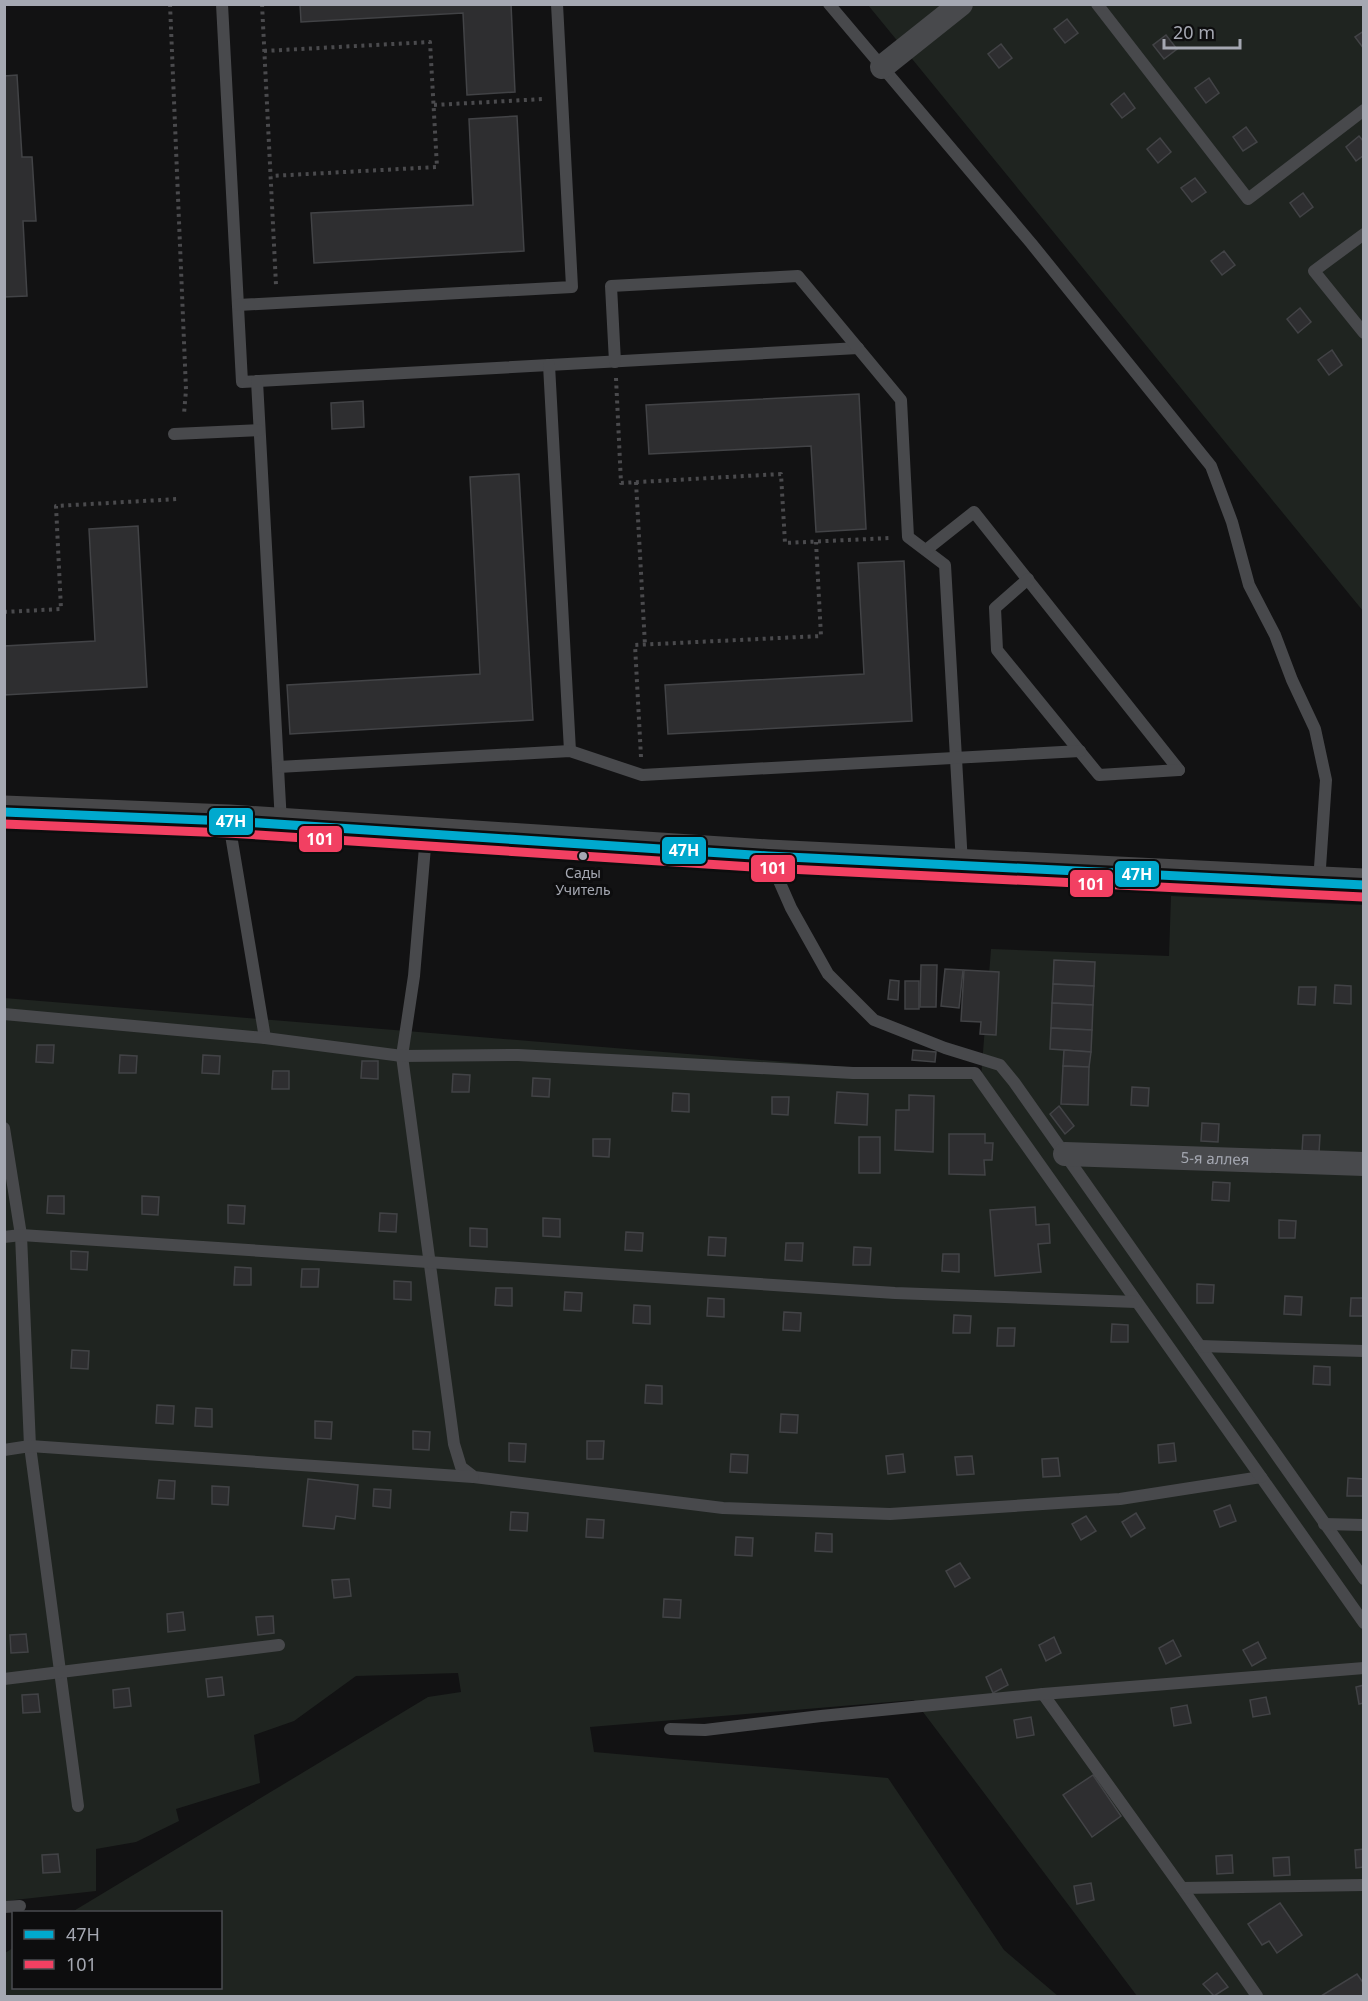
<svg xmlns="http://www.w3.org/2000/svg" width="1368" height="2001" viewBox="0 0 1368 2001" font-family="'Noto Sans',sans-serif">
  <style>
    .green { fill: #1f2420 }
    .building { fill: #2e2e30; stroke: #424346; stroke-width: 1.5 }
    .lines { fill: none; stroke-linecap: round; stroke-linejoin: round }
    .path { stroke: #4a4a4d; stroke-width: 4; stroke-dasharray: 3 4.5; stroke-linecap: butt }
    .service { stroke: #48494c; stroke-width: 12 }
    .minor { stroke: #48494c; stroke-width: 24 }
    .secondary { stroke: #474749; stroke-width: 33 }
    .bus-1-casing { stroke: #0d0d0e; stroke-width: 14 }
    .bus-2-casing { stroke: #0d0d0e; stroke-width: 14 }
    .bus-1 { stroke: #00a9ce; stroke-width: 9 }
    .bus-2 { stroke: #f24062; stroke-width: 9 }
    .bus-dot { fill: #a5a8b2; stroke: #0d0d0e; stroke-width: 2 }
    .labels { text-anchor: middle; stroke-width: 6; stroke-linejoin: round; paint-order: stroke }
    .bus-label { font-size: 14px; fill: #a5a8b2; stroke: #0d0d0e }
    .street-label { font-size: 15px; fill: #a5a8b2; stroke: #0d0d0e }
    .line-badge { stroke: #0d0d0e; stroke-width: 2 }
    .badge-label { font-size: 16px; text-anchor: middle; font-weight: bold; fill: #fff }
  </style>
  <rect width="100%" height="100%" fill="#121213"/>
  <g class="green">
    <polygon points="868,5 1363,5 1363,611 904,49"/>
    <polygon points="1171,896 1363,905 1363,1996 1137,1996 914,1700 590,1727 594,1752 888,1778 1004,1950 1058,1996 5,1996 5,1953 13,1948 14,1988 220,1988 220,1912 72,1912 428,1697 461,1692 458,1673 356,1676 294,1721 254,1735 260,1783 176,1809 179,1821 136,1842 96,1849 96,1891 5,1901 4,998 981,1078 991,949 1169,956"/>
  </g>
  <g class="building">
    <polygon points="300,4 511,4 515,92 467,95 463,13 301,22"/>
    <polygon points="1067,19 1078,33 1065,43 1054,29"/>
    <polygon points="1364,31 1364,49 1355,37"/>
    <polygon points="1166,35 1177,49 1164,59 1153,45"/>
    <polygon points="1001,44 1012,58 999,68 988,54"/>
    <polygon points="17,75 22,157 32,157 36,221 23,221 27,296 4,297 4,76"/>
    <polygon points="1209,78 1219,93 1206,103 1195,88"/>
    <polygon points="1124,93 1135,108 1122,118 1111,104"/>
    <polygon points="517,116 524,251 314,263 311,213 473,205 469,119"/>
    <polygon points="1246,127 1257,142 1243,151 1233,137"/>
    <polygon points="1359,136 1364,142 1364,155 1356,161 1346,147"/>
    <polygon points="1160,138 1171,152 1158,163 1147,149"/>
    <polygon points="1195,178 1206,192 1192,202 1181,188"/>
    <polygon points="1303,193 1313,207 1300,217 1290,203"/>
    <polygon points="1224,251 1235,265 1222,275 1211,261"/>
    <polygon points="1300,308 1311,322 1298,333 1287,319"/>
    <polygon points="1332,350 1342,365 1329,375 1318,360"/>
    <polygon points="859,394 866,529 816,532 811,446 649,454 646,405"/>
    <polygon points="363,401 364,427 332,429 331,403"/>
    <polygon points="519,474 533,720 290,734 287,685 480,674 470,477"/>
    <polygon points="138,526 147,687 4,695 4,646 95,641 89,529"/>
    <polygon points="904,561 912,721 668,734 665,685 864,674 858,563"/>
    <polygon points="1054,960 1095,962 1094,986 1053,984"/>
    <polygon points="921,965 937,965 936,1007 920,1007"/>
    <polygon points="945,969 963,970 959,1008 941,1006"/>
    <polygon points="964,970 999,972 996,1035 980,1034 981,1022 961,1021"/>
    <polygon points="890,980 899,981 898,1000 888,999"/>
    <rect x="905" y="981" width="14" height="28"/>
    <polygon points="1053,984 1094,986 1093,1005 1052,1003"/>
    <polygon points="1335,985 1351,986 1351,1004 1334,1003"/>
    <polygon points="1299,987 1316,987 1315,1005 1298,1004"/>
    <polygon points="1052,1003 1093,1005 1092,1030 1051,1028"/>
    <polygon points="1051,1028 1092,1030 1091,1052 1050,1049"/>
    <polygon points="37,1045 54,1045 53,1063 36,1062"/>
    <polygon points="913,1050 936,1052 935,1062 912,1060"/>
    <polygon points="1064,1050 1091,1052 1089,1067 1063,1066"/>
    <polygon points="120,1055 137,1056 136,1073 119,1073"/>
    <polygon points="203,1055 220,1056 219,1074 202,1073"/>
    <polygon points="362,1061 378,1061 378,1079 361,1078"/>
    <polygon points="1063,1066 1089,1067 1088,1105 1061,1104"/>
    <polygon points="273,1071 289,1071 289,1089 272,1089"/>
    <polygon points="453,1074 470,1075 469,1092 452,1092"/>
    <polygon points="533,1078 550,1079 549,1097 532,1096"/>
    <polygon points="1132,1087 1149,1088 1148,1106 1131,1105"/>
    <polygon points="837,1092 868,1094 867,1125 835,1123"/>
    <polygon points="673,1093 689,1094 689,1112 672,1111"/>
    <polygon points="909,1095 934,1096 933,1152 895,1150 896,1110 909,1110"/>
    <polygon points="772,1097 789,1097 788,1115 772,1114"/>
    <polygon points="1059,1106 1074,1126 1065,1134 1050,1114"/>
    <polygon points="1202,1123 1219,1124 1218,1142 1201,1141"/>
    <polygon points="949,1134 985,1134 985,1143 993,1143 992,1160 984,1160 985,1175 949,1174"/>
    <polygon points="1303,1135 1320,1135 1319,1153 1302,1152"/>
    <rect x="859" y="1137" width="21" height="36"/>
    <polygon points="593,1139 610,1139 609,1157 593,1156"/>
    <polygon points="1213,1182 1230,1183 1229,1201 1212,1200"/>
    <polygon points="48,1196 64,1196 64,1214 47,1213"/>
    <polygon points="142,1196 159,1197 158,1215 142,1214"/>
    <polygon points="228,1205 245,1206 244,1224 228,1223"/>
    <polygon points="1035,1207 1036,1225 1049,1224 1050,1243 1038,1244 1041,1272 995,1276 990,1210"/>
    <polygon points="380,1213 397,1214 396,1232 379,1231"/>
    <polygon points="543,1218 560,1219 560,1237 543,1236"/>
    <polygon points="1279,1220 1296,1221 1295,1238 1279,1238"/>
    <polygon points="470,1228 487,1229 487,1247 470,1246"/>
    <polygon points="626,1232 643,1233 642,1251 625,1250"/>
    <polygon points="709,1237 726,1238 725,1256 708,1255"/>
    <polygon points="786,1243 803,1243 802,1261 785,1260"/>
    <polygon points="854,1247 871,1248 870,1265 853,1265"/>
    <polygon points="71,1251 88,1252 87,1270 71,1269"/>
    <polygon points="943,1254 959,1254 959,1272 942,1271"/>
    <polygon points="235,1267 251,1268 251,1285 234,1285"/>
    <polygon points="302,1269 319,1269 318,1287 301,1287"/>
    <polygon points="394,1281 411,1282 411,1300 394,1299"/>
    <polygon points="1197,1284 1214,1285 1213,1303 1197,1303"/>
    <polygon points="496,1288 512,1288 512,1306 495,1305"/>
    <polygon points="565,1292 582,1293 581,1311 564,1310"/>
    <polygon points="1285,1296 1302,1297 1301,1315 1284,1314"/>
    <polygon points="708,1298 724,1299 724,1317 707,1316"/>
    <polygon points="1351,1298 1364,1298 1364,1316 1350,1316"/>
    <polygon points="634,1305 650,1306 650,1324 633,1323"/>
    <polygon points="784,1312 801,1313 800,1331 783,1330"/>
    <polygon points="954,1315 971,1316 970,1333 953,1333"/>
    <polygon points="1112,1324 1128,1325 1128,1342 1111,1342"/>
    <polygon points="998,1328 1015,1328 1014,1346 997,1346"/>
    <polygon points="72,1350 89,1351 88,1369 71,1368"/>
    <polygon points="1314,1366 1330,1367 1330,1385 1313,1384"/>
    <polygon points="646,1385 662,1386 662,1404 645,1403"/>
    <polygon points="157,1405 174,1406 173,1424 156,1423"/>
    <polygon points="196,1408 212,1409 212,1427 195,1426"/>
    <polygon points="781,1414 798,1415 797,1433 780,1432"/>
    <polygon points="315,1421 332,1422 331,1439 315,1438"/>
    <polygon points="413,1431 430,1432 429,1450 413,1449"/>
    <polygon points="587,1441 604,1441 603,1459 587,1459"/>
    <polygon points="509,1443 526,1444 525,1462 509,1461"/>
    <polygon points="1174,1443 1176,1461 1159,1463 1158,1445"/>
    <polygon points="731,1454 748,1455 747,1473 730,1472"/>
    <polygon points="903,1454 905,1472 888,1474 886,1456"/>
    <polygon points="972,1456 974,1474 957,1475 955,1457"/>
    <polygon points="1058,1458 1060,1476 1043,1477 1042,1459"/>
    <polygon points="1348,1478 1364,1479 1364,1496 1347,1496"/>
    <polygon points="308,1479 358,1485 355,1519 336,1516 334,1529 303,1526"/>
    <polygon points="159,1480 175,1481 174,1499 157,1498"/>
    <polygon points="212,1486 229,1487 228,1505 212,1504"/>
    <polygon points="374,1489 391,1490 390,1508 373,1506"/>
    <polygon points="1230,1505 1236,1521 1220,1527 1214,1511"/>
    <polygon points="511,1512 528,1513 527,1531 510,1530"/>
    <polygon points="1136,1513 1145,1528 1131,1537 1122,1522"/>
    <polygon points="1086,1516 1096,1531 1081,1540 1072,1524"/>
    <polygon points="587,1519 604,1520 603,1538 586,1537"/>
    <polygon points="816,1533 832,1534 832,1552 815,1551"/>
    <polygon points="736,1537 753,1538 752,1556 735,1555"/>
    <polygon points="960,1563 970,1578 955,1587 946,1571"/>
    <polygon points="349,1579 351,1596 334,1598 332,1580"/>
    <polygon points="664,1599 681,1600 680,1618 663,1617"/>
    <polygon points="183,1612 185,1630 168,1632 167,1614"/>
    <polygon points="273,1616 274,1633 258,1635 256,1617"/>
    <polygon points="26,1634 28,1652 11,1653 10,1635"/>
    <polygon points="1054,1637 1061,1653 1046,1661 1039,1645"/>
    <polygon points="1173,1640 1181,1656 1166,1664 1159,1648"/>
    <polygon points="1258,1642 1266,1658 1252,1666 1243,1650"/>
    <polygon points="1001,1669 1008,1685 993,1693 986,1677"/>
    <polygon points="222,1677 224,1695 208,1697 206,1679"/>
    <polygon points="1364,1685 1364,1703 1359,1704 1356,1687"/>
    <polygon points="129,1688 131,1706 114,1708 113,1690"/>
    <polygon points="38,1694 40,1712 23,1713 22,1695"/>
    <polygon points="1266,1697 1270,1714 1253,1717 1250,1700"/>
    <polygon points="1187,1705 1191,1723 1174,1726 1171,1708"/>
    <polygon points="1031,1717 1034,1735 1017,1738 1014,1720"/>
    <polygon points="1093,1775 1121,1816 1092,1837 1063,1795"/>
    <polygon points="1364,1849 1364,1867 1356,1868 1355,1850"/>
    <polygon points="58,1854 60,1872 43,1873 42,1855"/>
    <polygon points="1232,1855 1233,1873 1217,1874 1216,1856"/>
    <polygon points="1289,1857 1290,1875 1274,1876 1273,1858"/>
    <polygon points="1091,1883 1094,1900 1077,1904 1074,1886"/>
    <polygon points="1280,1903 1302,1935 1277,1953 1269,1941 1262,1945 1248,1924"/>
    <polygon points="1217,1973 1228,1987 1214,1996 1203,1984"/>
    <polygon points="1357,1974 1364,1984 1364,1996 1321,1996"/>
  </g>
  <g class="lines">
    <g class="path">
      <polyline points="170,4 186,390 184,414"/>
      <polyline points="262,4 276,285"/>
      <polyline points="264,51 430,42 437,167 271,176"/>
      <polyline points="434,105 544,99"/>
      <polyline points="616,378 621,483 781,474 785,543 890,538"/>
      <polyline points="636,482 645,645"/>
      <polyline points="4,612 61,609 56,506 178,499"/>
      <polyline points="641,757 635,645 821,636 816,542"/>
    </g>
    <g class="service">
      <polyline points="222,4 242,382 858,348"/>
      <polyline points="829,4 1031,243 1211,466 1232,522 1249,585 1275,635 1292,680 1315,729 1326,780 1319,882"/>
      <polyline points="1097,4 1248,199 1364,110"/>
      <polyline points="1364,234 1314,271 1364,333"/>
      <polyline points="238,305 572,287 557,4"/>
      <polyline points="615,362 611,286 798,276 901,400 908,537 945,565 962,864"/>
      <polyline points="549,365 570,751"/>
      <polyline points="257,381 281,823"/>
      <polyline points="174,434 259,430"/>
      <polyline points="926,550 974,512 1179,770"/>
      <polyline points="1028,579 995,608 997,650 1099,775 1179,770"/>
      <polyline points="278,767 570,751 642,775 1080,751"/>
      <polyline points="229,823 265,1038"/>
      <polyline points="426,835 414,976 402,1056 454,1444 461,1467 474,1477 723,1508 890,1514 1120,1499 1261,1477 1364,1623"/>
      <polyline points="769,858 791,908 828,974 874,1020 945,1048 1000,1065 1014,1082 1364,1579"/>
      <polyline points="4,1014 265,1038 402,1056 518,1055 853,1073 975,1073 1261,1477"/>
      <polyline points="4,1128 21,1235 30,1446 78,1806"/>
      <polyline points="4,1237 21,1235 895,1293 1136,1302"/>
      <polyline points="1200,1346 1364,1351"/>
      <polyline points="4,1450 30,1446 473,1477"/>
      <polyline points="1324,1524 1364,1525"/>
      <polyline points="4,1679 279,1645"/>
      <polyline points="1043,1694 1182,1888 1257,1996"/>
      <polyline points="670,1729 705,1730 821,1716 1043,1694 1364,1668"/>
      <polyline points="1182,1888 1364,1885"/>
      <polyline points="4,1907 20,1906"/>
    </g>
    <g class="minor">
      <polyline points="882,67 961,4"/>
      <path id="s1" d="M1065 1154 1364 1164"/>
    </g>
    <polyline class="secondary" points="4,812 229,821 768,856 1364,885"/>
    <defs>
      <polyline id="bus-1" points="4,812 229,821 768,856 1364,885"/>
      <polyline id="bus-2" points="4,824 228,833 767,868 1363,897"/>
    </defs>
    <use href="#bus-1" class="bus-1-casing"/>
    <use href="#bus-2" class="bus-2-casing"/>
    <use href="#bus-1" class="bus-1"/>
    <use href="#bus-2" class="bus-2"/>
  </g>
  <circle class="bus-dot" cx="583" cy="856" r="5"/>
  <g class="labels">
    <g class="bus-label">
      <text x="583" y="878">Сады<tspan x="583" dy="17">Учитель</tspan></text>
    </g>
    <g class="street-label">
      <text dy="5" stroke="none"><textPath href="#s1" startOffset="150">5-я аллея</textPath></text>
    </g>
  </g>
  <g class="line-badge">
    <rect x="208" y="807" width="46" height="29" rx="6" fill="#00a9ce"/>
    <rect x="298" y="825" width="45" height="28" rx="6" fill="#f24062"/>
    <rect x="661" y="836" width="46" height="29" rx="6" fill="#00a9ce"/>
    <rect x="750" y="854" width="46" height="29" rx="6" fill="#f24062"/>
    <rect x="1114" y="860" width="46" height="28" rx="6" fill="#00a9ce"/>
    <rect x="1069" y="869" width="45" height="29" rx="6" fill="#f24062"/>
  </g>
  <g class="badge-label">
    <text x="231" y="827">47Н</text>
    <text x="320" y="845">101</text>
    <text x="684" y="856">47Н</text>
    <text x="773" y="874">101</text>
    <text x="1137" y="880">47Н</text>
    <text x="1091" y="890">101</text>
  </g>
  <rect width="1368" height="2001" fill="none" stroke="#a5a8b2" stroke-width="12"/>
  <rect x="12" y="1911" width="210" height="78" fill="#0d0d0e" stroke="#4a4b50" stroke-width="1.5"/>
  <rect x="24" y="1930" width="30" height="9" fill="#00a9ce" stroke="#4a4b50" stroke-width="1.5"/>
  <text x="66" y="1941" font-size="18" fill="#a5a8b2">47Н</text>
  <rect x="24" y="1960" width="30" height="9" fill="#f24062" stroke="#4a4b50" stroke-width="1.5"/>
  <text x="66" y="1971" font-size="18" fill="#a5a8b2">101</text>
  <path d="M1164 39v9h76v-9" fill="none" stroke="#a5a8b2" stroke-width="3"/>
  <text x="1173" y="39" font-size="18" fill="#a5a8b2" stroke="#0d0d0e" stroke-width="4.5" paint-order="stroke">20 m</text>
</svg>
